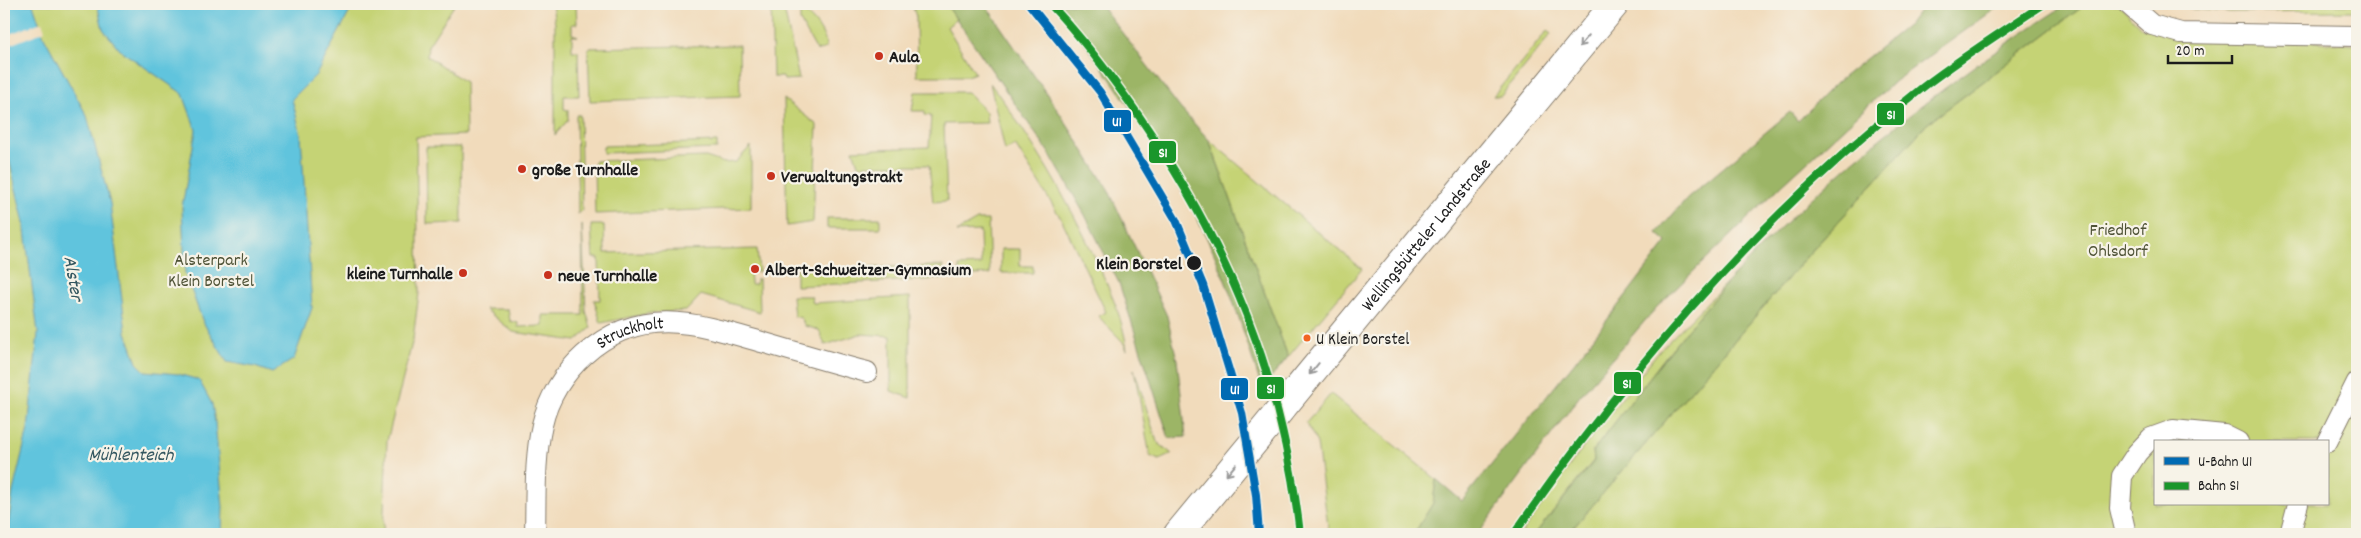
<svg xmlns="http://www.w3.org/2000/svg" width="2361" height="538" viewBox="0 0 2361 538" font-family="Dekko,sans-serif">
  <style>
    .green { fill: #c5d375; stroke: #707848; fill-rule: evenodd }
    .forest { fill: #9cb566; stroke: #5c6841 }
    .water { fill: #60c4dd; stroke: #3e707c }
    .pier { fill: #f1dbbb }
    .lines { fill: none; stroke-linecap: round; stroke-linejoin: round }
    .street-casing { stroke: #867c6c; stroke-width: 22 }
    .secondary-casing { stroke: #867c6c; stroke-width: 30 }
    .street { stroke: #fff; stroke-width: 20 }
    .secondary { stroke: #fff; stroke-width: 28 }
    .rail-1-casing { stroke: #f7f3e8; stroke-width: 11 }
    .rail-1 { stroke: #1a962b; stroke-width: 8 }
    .metro-1-casing { stroke: #f7f3e8; stroke-width: 11 }
    .metro-1 { stroke: #006ab3; stroke-width: 8 }
    .oneway { stroke: #999 }
    .poi-dot { fill: #c8321e; stroke: #f7f3e8; stroke-width: 2 }
    .stop-dot { fill: #1c1c1c; stroke: #f7f3e8; stroke-width: 2 }
    .bus-dot { fill: #f26522; stroke: #f7f3e8; stroke-width: 2 }
    .labels { text-anchor: middle; stroke-width: 4.5; stroke-linejoin: round; paint-order: stroke }
    .bus-label { font-size: 17px; fill: #1c1c1c; stroke: #f7f3e8; text-anchor: start }
    .poi-label { font-size: 18px; font-weight: bold; fill: #1c1c1c; stroke: #f7f3e8; text-anchor: start }
    .park-label { font-size: 18px; fill: #4f5337; stroke: #f7f3e8 }
    .street-label { font-size: 18px; fill: #1c1c1c; stroke: #f7f3e8 }
    .stop-label { font-size: 18px; font-weight: bold; fill: #1c1c1c; stroke: #f7f3e8; text-anchor: end }
    .water-label { font-size: 19px; font-style: italic; fill: #345760; stroke: #f7f3e8 }
    .line-badge { stroke: #f7f3e8; stroke-width: 2 }
    .badge-label { font-size: 14px; text-anchor: middle; font-weight: bold; fill: #fff }
  </style>
  <rect width="100%" height="100%" fill="#f7f3e8"/>
  <filter id="ink" filterUnits="userSpaceOnUse"><feTurbulence type="fractalNoise" baseFrequency=".02" numOctaves="2"/><feDisplacementMap in="SourceGraphic" scale="10" xChannelSelector="R" yChannelSelector="G"/><feConvolveMatrix kernelMatrix="1 2 1 2 8 2 1 2 1" color-interpolation-filters="sRGB"/></filter>
  <filter id="wash" filterUnits="userSpaceOnUse"><feTurbulence type="fractalNoise" baseFrequency=".0096" numOctaves="4" result="noise"/><feDisplacementMap in="SourceGraphic" scale="20" xChannelSelector="R" yChannelSelector="G"/><feGaussianBlur stdDeviation="1.12" result="paint"/><feColorMatrix in="noise" values="0 0 0 0 0 0 0 0 0 0 0 0 0 0 0 0 0 1.4 0 .05"/><feComposite in="paint" operator="in"/></filter>
  <g filter="url(#wash)">
    <rect width="100%" height="100%" fill="#f1dbbb"/>
    <g class="green">
      <polygon points="4,4 455,4 428,46 427,56 465,82 466,135 416,137 419,293 413,339 387,441 383,534 4,534"/>
      <polygon points="552,4 576,4 577,24 572,24 572,34 578,36 572,36 572,51 578,51 579,96 564,96 564,109 568,110 568,120 555,135 555,24"/>
      <polygon points="771,4 783,4 799,79 784,80 783,77 773,77"/>
      <polygon points="912,4 946,4 956,19 947,27 975,73 967,76 917,76 916,17"/>
      <path d="M2086 4H2119L2142 28 2357 45V534H1568L1808 255 1927 124ZM2155 442H2327V504H2155Z"/>
      <polygon points="2171,4 2357,4 2357,11 2230,12 2193,9"/>
      <path d="M804 12C814 19 827 36 826 48L817 51 800 21V14Z"/>
      <polygon points="1547,31 1551,34 1501,96 1493,96"/>
      <polygon points="739,45 740,96 590,101 588,48"/>
      <path d="M990 83C1031 138 1067 198 1096 260 1109 288 1123 318 1127 350L1123 342 1098 316 1106 312 1062 220 1015 145 1005 151Z"/>
      <polygon points="915,92 967,92 986,112 987,123 944,124 947,201 933,202 929,165 858,165 853,150 929,147 931,116 925,115 925,111 912,111"/>
      <polygon points="784,99 817,125 813,222 787,226"/>
      <polygon points="576,115 580,115 582,211 578,214"/>
      <polygon points="1209,140 1362,269 1288,357"/>
      <polygon points="717,142 717,149 603,153 603,146"/>
      <polygon points="751,146 751,208 595,214 594,161 706,157 724,163 736,162"/>
      <polygon points="461,147 462,223 427,224 426,147"/>
      <rect x="827" y="218" width="53" height="10"/>
      <polygon points="977,220 988,220 990,274 960,276 959,266 981,265 980,231 956,232"/>
      <polygon points="582,224 586,311 591,328 576,341 513,332 485,309 508,309 510,321 518,323 518,327 543,326 543,315 583,315"/>
      <polygon points="591,225 604,225 605,253 757,249 759,272 750,270 751,284 756,284 756,279 759,279 760,312 701,295 686,311 651,313 601,323 594,300 600,300 599,258 593,258"/>
      <polygon points="1001,249 1020,249 1020,266 1033,266 1033,273 1001,273"/>
      <polygon points="943,266 943,279 796,286 796,269"/>
      <polygon points="1738,271 1669,352 1593,451 1594,460 1535,534 1521,534 1575,458 1658,352"/>
      <polygon points="792,296 811,296 813,303 910,297 910,398 891,391 891,336 860,334 825,345 819,330 805,326 801,318 794,316"/>
      <polygon points="1134,369 1157,442 1172,454 1159,460 1150,456"/>
      <polygon points="1331,394 1436,479 1433,503 1414,534 1329,534 1317,443 1306,423"/>
    </g>
    <g class="forest">
      <polygon points="946,4 985,4 1057,109 1108,189 1167,316 1177,360 1186,437 1169,438 1119,283 1085,215 1051,156"/>
      <path d="M1056 4H1100L1180 108 1209 140 1288 357 1262 389C1243 328 1223 265 1192 209 1153 137 1105 70 1056 4Z"/>
      <polygon points="1924,4 2002,4 1895,81 1784,183 1656,308 1579,397 1478,534 1414,534 1433,503 1436,479 1462,501 1574,363 1667,242 1657,233 1687,198 1790,112 1798,121 1837,82 1908,25"/>
      <path d="M2067 4H2086L1927 124 1808 255 1568 534H1535L1594 461 1593 451C1640 390 1686 328 1738 271 1835 168 1948 80 2067 4Z"/>
    </g>
    <g class="water">
      <polygon points="4,4 33,4 44,37 87,116 110,203 126,332 137,363 145,371 178,374 199,380 212,404 215,422 223,507 222,534 7,534 13,491 28,429 38,333 24,223 4,138"/>
      <polygon points="97,4 349,4 349,13 316,75 292,99 301,135 312,308 294,359 272,373 255,367 227,362 203,322 185,273 182,207 196,130 183,94 120,50 103,29"/>
    </g>
    <polygon class="pier" points="42,22 45,31 4,47 4,36"/>
  </g>
  <g filter="url(#ink)">
    <g class="lines">
      <defs>
        <g id="street">
          <polyline points="2128,4 2152,25 2181,33 2357,36"/>
          <polyline points="2327,442 2357,382"/>
          <path id="s1" d="M535 534C536 499 534 460 542 425 548 398 564 373 584 355 641 303 700 324 765 343 799 353 833 363 867 372"/>
          <polyline points="2126,534 2120,508 2122,476 2137,453 2151,438 2173,430 2224,435 2238,442"/>
          <polyline points="2290,534 2298,504"/>
        </g>
        <g id="secondary">
          <path id="s2" d="M1178 534 1615 4"/>
        </g>
      </defs>
      <use href="#street" class="street-casing"/>
      <use href="#secondary" class="secondary-casing"/>
      <use href="#street" class="street"/>
      <use href="#secondary" class="secondary"/>
      <defs>
        <g id="rail-1">
          <path d="M1050 4C1083 39 1112 77 1139 116 1229 247 1282 376 1300 534"/>
          <path d="M1514 534C1629 368 1763 213 1922 88 1961 58 2003 31 2044 4"/>
        </g>
      </defs>
      <use href="#rail-1" class="rail-1-casing"/>
      <use href="#rail-1" class="rail-1"/>
      <defs>
        <polyline id="metro-1" points="1029,4 1100,92 1176,220 1203,285 1242,413 1256,495 1259,534"/>
      </defs>
      <use href="#metro-1" class="metro-1-casing"/>
      <use href="#metro-1" class="metro-1"/>
    </g>
    <defs><path id="oneway-shaft" d="M-6 0H5M1.5-3L5.5 0L1.5 3" fill="none" stroke-width="1.6" stroke-linecap="round" stroke-linejoin="round" transform="scale(1.25)"/></defs>
    <g class="oneway">
      <use href="#oneway-shaft" transform="translate(1584 41) rotate(130)"/>
      <use href="#oneway-shaft" transform="translate(1314 369) rotate(129)"/>
      <use href="#oneway-shaft" transform="translate(1231 470) rotate(130)"/>
    </g>
  </g>
  <g class="poi-dot">
    <circle cx="879" cy="56" r="5"/>
    <circle cx="522" cy="169" r="5"/>
    <circle cx="771" cy="176" r="5"/>
    <circle cx="755" cy="269" r="5"/>
    <circle cx="463" cy="273" r="5"/>
    <circle cx="548" cy="275" r="5"/>
  </g>
  <circle class="stop-dot" cx="1194" cy="263" r="8"/>
  <circle class="bus-dot" cx="1307" cy="338" r="4.5"/>
  <g class="labels">
    <g class="bus-label">
      <text x="1316" y="344">U Klein Borstel</text>
    </g>
    <g class="poi-label">
      <text x="889" y="62">Aula</text>
      <text x="532" y="175">große Turnhalle</text>
      <text x="781" y="182">Verwaltungstrakt</text>
      <text x="765" y="275">Albert-Schweitzer-Gymnasium</text>
      <text x="453" y="279" text-anchor="end">kleine Turnhalle</text>
      <text x="558" y="281">neue Turnhalle</text>
    </g>
    <g class="park-label">
      <text x="2118" y="235">Friedhof<tspan x="2118" dy="21">Ohlsdorf</tspan></text>
      <text x="211" y="265">Alsterpark<tspan x="211" dy="21">Klein Borstel</tspan></text>
    </g>
    <g class="street-label">
      <text dy="6" stroke="none"><textPath href="#s2" startOffset="389">Wellingsbütteler Landstraße</textPath></text>
      <text dy="6" stroke="none"><textPath href="#s1" startOffset="245">Struckholt</textPath></text>
    </g>
    <g class="stop-label">
      <text x="1182" y="269">Klein Borstel</text>
    </g>
    <g class="water-label">
      <text transform="translate(75 278) rotate(80)" y="7">Alster</text>
      <text x="131" y="460">Mühlenteich</text>
    </g>
  </g>
  <g class="line-badge">
    <rect x="1876" y="102" width="29" height="24" rx="5" fill="#1a962b"/>
    <rect x="1103" y="109" width="29" height="24" rx="5" fill="#006ab3"/>
    <rect x="1148" y="140" width="29" height="24" rx="5" fill="#1a962b"/>
    <rect x="1613" y="371" width="29" height="24" rx="5" fill="#1a962b"/>
    <rect x="1256" y="376" width="29" height="24" rx="5" fill="#1a962b"/>
    <rect x="1220" y="377" width="29" height="24" rx="5" fill="#006ab3"/>
  </g>
  <g class="badge-label">
    <text x="1891" y="119">S1</text>
    <text x="1117" y="126">U1</text>
    <text x="1163" y="157">S1</text>
    <text x="1627" y="388">S1</text>
    <text x="1271" y="393">S1</text>
    <text x="1235" y="394">U1</text>
  </g>
  <rect width="2361" height="538" fill="none" stroke="#f7f3e8" stroke-width="20"/>
  <rect x="2154" y="440" width="175" height="65" fill="#f7f3e8" stroke="#9f9d96"/>
  <rect x="2164" y="457" width="25" height="8" fill="#006ab3" stroke="#9f9d96"/>
  <text x="2198" y="466" font-size="15" fill="#1c1c1c">U-Bahn U1</text>
  <rect x="2164" y="482" width="25" height="8" fill="#1a962b" stroke="#9f9d96"/>
  <text x="2198" y="490" font-size="15" fill="#1c1c1c">Bahn S1</text>
  <path d="M2168 55v8h64v-8" fill="none" stroke="#1c1c1c" stroke-width="2.5"/>
  <text x="2176" y="55" font-size="15" fill="#1c1c1c" stroke="#f7f3e8" stroke-width="4" paint-order="stroke">20 m</text>
</svg>
